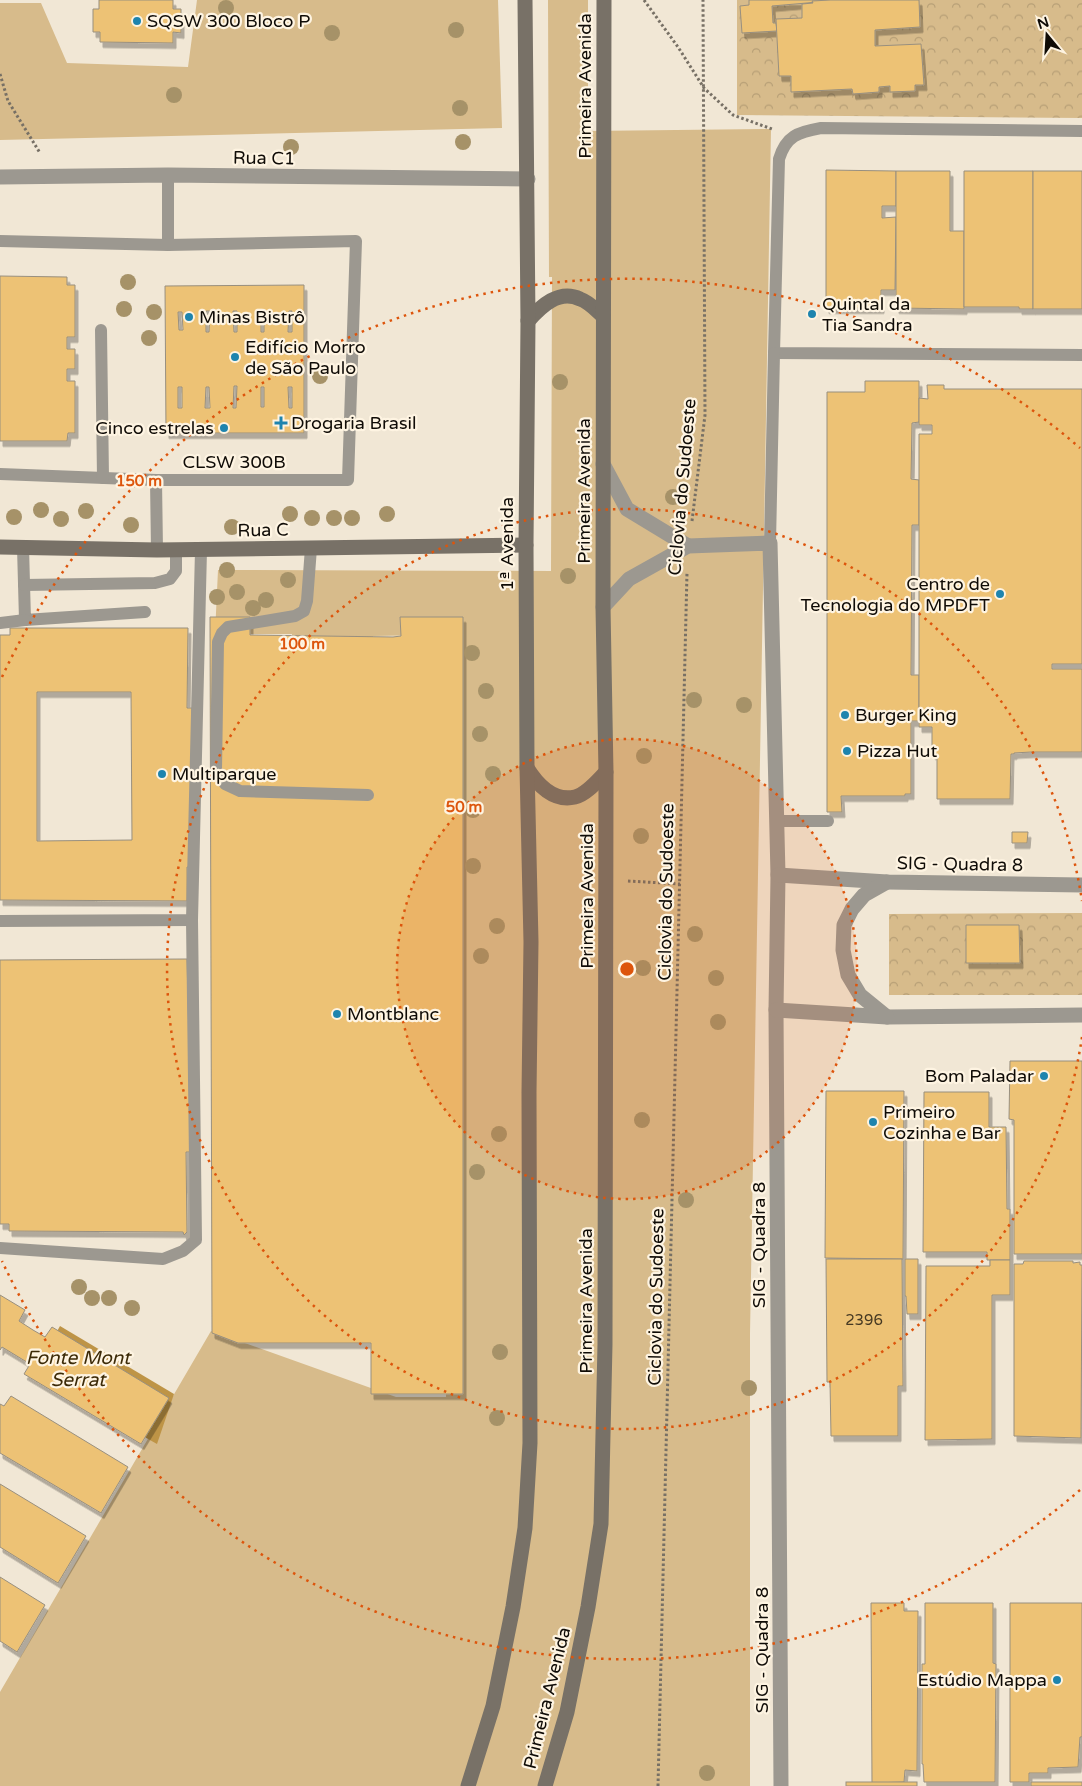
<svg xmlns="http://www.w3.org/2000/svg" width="1082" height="1786" viewBox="0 0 1082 1786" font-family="'Varela Round',sans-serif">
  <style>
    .grass { fill: #d7bb8b }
    .park { fill: url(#park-crowns) }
    .water { fill: #be9446 }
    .building { fill: #edc274; stroke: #988f7f; fill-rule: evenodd; filter: url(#shadow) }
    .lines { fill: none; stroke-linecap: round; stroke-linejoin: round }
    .path { stroke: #777065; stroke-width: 3; stroke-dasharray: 2.5 2.5; stroke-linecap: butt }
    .lane { stroke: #9c9890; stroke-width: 12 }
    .street { stroke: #9c9890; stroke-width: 15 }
    .secondary { stroke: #787167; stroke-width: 15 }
    .tree { fill: #a69268 }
    .ring { fill: none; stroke: #dd550c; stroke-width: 2.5; stroke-dasharray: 2.5 5 }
    .poi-dot { fill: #1e84ae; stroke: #fef4e2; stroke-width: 2 }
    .labels { text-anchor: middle; stroke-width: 4.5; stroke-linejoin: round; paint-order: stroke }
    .number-label { font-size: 15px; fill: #463922 }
    .poi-label { font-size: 18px; fill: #0f0b06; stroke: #fef4e2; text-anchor: start }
    .street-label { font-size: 18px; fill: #0f0b06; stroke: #fef4e2 }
    .water-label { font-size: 19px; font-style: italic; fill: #3c2a07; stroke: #fef4e2 }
    .centre { fill: #dd550c; stroke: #fef4e2; stroke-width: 2.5 }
    .ring-label { font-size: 15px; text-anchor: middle; font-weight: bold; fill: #dd550c; stroke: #fef4e2; stroke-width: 4.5; stroke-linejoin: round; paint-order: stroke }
  </style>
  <defs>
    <pattern id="park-crowns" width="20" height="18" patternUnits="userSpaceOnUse" patternTransform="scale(1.25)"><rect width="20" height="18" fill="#d7bb8b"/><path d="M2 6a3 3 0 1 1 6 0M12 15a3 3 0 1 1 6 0" fill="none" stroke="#b79f76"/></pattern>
    <filter id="shadow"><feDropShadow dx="3" dy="5.5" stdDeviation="0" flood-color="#0004"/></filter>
  </defs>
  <rect width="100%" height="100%" fill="#f1e7d5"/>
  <g class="grass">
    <polygon points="197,0 498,0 502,128 0,140 0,3 41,3 67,63 188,67"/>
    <polygon points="548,0 588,0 588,131 771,129 750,1334 750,1786 0,1786 0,1692 211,1331 396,1397 446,1397 446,1308 432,635 373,636 373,722 292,723 292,634 215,634 218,570 551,571 552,277 549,277"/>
  </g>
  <g class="park">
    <polygon points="737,0 1082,0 1082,118 737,115"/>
    <polygon points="1082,913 1082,995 889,995 889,914"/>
  </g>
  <polygon class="water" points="60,1326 174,1394 157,1444 33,1374"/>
  <g class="building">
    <polygon points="99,0 173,0 173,9 181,9 181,33 173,32 173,43 100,42 100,32 93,32 93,9 99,9"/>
    <polygon points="749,0 830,0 830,1 772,6 773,23 776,23 777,31 742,33 740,6 749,5"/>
    <polygon points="830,0 919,0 920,27 875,30 875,46 921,44 924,85 915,85 915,91 890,92 890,86 879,87 879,92 853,94 852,89 791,92 791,76 779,76 776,19 802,18 802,4 813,3 812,1"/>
    <polygon points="826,170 896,171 896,206 882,206 882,218 896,217 895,290 881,290 881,308 826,308"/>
    <polygon points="896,171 950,171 950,231 964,231 964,309 896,308"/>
    <polygon points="964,171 1033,171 1033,309 1019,309 1019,307 964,307"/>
    <rect x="1033" y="171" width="49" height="138"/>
    <polygon points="0,276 67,277 67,285 75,285 75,337 67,337 67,349 75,349 75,369 67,369 67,381 75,381 75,433 68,433 67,441 0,441"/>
    <path d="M304 285V433H166L165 286ZM206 311H210L209 332H206ZM233 311H237V332H234ZM261 311H264V332H261ZM289 311H292V332H288ZM178 312H182L183 330H179ZM234 386H237L236 408H233ZM178 387H182V408H178ZM206 387H209L210 408H205ZM261 387H264V407H261ZM288 387H292V408H289Z"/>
    <polygon points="865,381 919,381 919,422 912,423 911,479 919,480 919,525 912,525 911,675 919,675 919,721 911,721 911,794 905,794 905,796 841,796 842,812 827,812 827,392 865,392"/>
    <polygon points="927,385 944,385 944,389 1082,389 1082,664 1052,664 1052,669 1082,669 1082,752 1031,752 1014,753 1014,754 1011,754 1010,799 937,799 937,754 932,754 932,727 919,727 919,434 932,434 932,425 919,425 919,398 928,399"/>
    <polygon points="210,617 250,617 250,635 393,637 401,636 400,617 463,617 463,1394 371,1394 371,1343 238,1343 212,1333"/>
    <path d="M10 628H188L187 708H192V867H187V901L0 900V635H10ZM37 692H131L132 840 37 841Z"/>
    <polygon points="1012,832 1028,832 1027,843 1012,843"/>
    <polygon points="966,925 1019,925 1020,963 966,963"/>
    <polygon points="187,959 192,1152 186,1152 187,1232 184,1235 183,1232 9,1231 9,1224 0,1224 0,960"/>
    <polygon points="1010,1061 1082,1061 1082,1254 1014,1254 1014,1120 1009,1119"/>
    <polygon points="826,1091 904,1091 903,1259 825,1258"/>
    <polygon points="924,1092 989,1092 989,1127 1006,1127 1007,1209 1010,1209 1010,1260 987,1260 987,1252 923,1252"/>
    <polygon points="826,1259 902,1259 903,1386 898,1386 898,1436 831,1436 830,1382 827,1382"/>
    <polygon points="905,1259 918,1259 918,1314 907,1314 906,1296 905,1296"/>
    <polygon points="990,1260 1010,1260 1010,1295 992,1295 992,1439 925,1440 926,1266 990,1266"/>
    <polygon points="1024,1261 1073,1261 1073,1263 1080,1262 1080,1265 1082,1265 1081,1438 1014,1436 1014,1264 1023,1264"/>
    <polygon points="0,1295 25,1310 19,1321 33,1330 45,1337 52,1327 169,1398 141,1444 24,1374 30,1364 2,1347 0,1350"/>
    <polygon points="11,1396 128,1467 101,1513 0,1453 0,1404 4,1406"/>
    <polygon points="0,1484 86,1536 58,1583 0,1547"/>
    <polygon points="0,1577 45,1605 17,1652 0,1641"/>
    <polygon points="871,1603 904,1603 904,1611 918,1611 917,1771 905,1770 904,1782 872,1783"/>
    <polygon points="925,1603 993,1603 993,1663 996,1664 995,1782 924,1782 923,1764 922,1764 922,1664 925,1664"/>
    <polygon points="1010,1603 1082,1603 1082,1737 1080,1737 1078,1767 1048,1768 1048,1773 1029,1773 1029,1782 1010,1782"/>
    <rect x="846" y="1782" width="71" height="4"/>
    <rect x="1031" y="1782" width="51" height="4"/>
  </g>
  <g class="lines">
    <g class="path">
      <polyline points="644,0 678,47 704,88 733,115 772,129"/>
      <polyline points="0,74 8,101 40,153"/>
      <polyline points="692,521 705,415 703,0"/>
      <polyline points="628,881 680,884"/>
      <polyline points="658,1786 687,572"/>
    </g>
    <g class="lane">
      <path d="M1082 131 821 128C798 132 786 136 779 159L774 353 1082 355"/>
      <polyline points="168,175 168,245"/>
      <polyline points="0,241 168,245 356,241 348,480 156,480 0,474"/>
      <polyline points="101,330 103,478"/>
      <polyline points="156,480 157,550"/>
      <polyline points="770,543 774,353"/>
      <polyline points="23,547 25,620 145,612"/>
      <polyline points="311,548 307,601 304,611 295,616 228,627 222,633 218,642 216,770 225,784 240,791 368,795"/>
      <polyline points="24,585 155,583 170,579 176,571 176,550"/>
      <polyline points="0,623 25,620"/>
      <polyline points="777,821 828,821"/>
      <polyline points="0,921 192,920 201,550"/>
      <polyline points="0,1248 163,1259 183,1251 196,1240 192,920"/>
    </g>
    <g class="street">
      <polyline points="0,177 168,175 528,179"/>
      <polyline points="603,464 627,509 688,546"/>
      <polyline points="603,607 629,579 688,546 770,543 778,875 776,1010 781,1786"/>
      <polyline points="778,875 887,882 1082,885"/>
      <polyline points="776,1010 887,1017 1082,1015"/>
      <polyline points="887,1017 860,995 848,975 843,950 844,925 852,909 864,895 887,882"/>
    </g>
    <g class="secondary">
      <path d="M528 321C541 306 559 289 580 299 589 302 596 310 603 316"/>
      <polyline points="0,547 157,550 526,545"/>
      <path d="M527 768C537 784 553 802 575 797 587 794 598 780 606 772"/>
      <polyline points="468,1786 493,1706 513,1607 525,1528 530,1443 529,1093 531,942 527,768 526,545 528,321 525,0"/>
      <polyline points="545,1786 567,1712 588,1607 601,1524 605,1344 606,772 603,607 604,0"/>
    </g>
  </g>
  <g class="tree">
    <circle cx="226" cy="8" r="8"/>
    <circle cx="456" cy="30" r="8"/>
    <circle cx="332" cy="33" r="8"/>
    <circle cx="174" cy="95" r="8"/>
    <circle cx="460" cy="108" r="8"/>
    <circle cx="463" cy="142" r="8"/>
    <circle cx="291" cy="147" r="8"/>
    <circle cx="128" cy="282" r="8"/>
    <circle cx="124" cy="309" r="8"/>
    <circle cx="154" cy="312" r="8"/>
    <circle cx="149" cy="338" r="8"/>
    <circle cx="320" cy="376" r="8"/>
    <circle cx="560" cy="382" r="8"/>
    <circle cx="673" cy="497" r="8"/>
    <circle cx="41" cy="510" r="8"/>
    <circle cx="86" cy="511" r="8"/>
    <circle cx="290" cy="514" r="8"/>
    <circle cx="387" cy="514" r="8"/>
    <circle cx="14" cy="517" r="8"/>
    <circle cx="312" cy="518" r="8"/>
    <circle cx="334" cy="518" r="8"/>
    <circle cx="352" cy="518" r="8"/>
    <circle cx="61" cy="519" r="8"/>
    <circle cx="131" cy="525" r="8"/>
    <circle cx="232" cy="527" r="8"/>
    <circle cx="227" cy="570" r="8"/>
    <circle cx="568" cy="576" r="8"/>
    <circle cx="288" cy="580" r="8"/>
    <circle cx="237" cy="592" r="8"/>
    <circle cx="217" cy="597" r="8"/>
    <circle cx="266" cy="600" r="8"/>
    <circle cx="253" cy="608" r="8"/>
    <circle cx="472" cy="653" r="8"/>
    <circle cx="486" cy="691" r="8"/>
    <circle cx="694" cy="700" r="8"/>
    <circle cx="744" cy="705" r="8"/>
    <circle cx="480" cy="734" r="8"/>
    <circle cx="644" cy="756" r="8"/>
    <circle cx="493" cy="774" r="8"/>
    <circle cx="473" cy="810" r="8"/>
    <circle cx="641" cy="836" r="8"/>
    <circle cx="473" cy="866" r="8"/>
    <circle cx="497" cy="926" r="8"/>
    <circle cx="695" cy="934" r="8"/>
    <circle cx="481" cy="956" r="8"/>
    <circle cx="643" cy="968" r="8"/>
    <circle cx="716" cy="978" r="8"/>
    <circle cx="718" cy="1022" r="8"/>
    <circle cx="642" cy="1120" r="8"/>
    <circle cx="499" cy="1134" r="8"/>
    <circle cx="477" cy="1172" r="8"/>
    <circle cx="686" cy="1200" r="8"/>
    <circle cx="79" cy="1287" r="8"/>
    <circle cx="92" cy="1298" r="8"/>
    <circle cx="109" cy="1298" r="8"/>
    <circle cx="132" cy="1308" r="8"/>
    <circle cx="500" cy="1352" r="8"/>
    <circle cx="749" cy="1388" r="8"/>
    <circle cx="497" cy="1418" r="8"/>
    <circle cx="707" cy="1773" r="8"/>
  </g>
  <circle cx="627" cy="969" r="230" fill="#dd550c" fill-opacity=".12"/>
  <g class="ring">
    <circle cx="627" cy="969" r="230"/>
    <path d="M1082 1037A460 460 0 1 1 1082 901"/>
    <path d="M1080 1490A690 690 0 0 1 2 1261M2 677A690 690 0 0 1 1080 448"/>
  </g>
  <g class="poi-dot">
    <circle cx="137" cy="21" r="5"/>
    <circle cx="812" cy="314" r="5"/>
    <circle cx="189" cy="317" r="5"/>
    <circle cx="235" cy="357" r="5"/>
    <path d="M278.5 415.5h5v5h5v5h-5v5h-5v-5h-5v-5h5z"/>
    <circle cx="224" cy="428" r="5"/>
    <circle cx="1000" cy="594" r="5"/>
    <circle cx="845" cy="715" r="5"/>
    <circle cx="847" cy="751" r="5"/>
    <circle cx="162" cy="774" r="5"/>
    <circle cx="337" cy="1014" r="5"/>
    <circle cx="1044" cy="1076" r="5"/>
    <circle cx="873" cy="1122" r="5"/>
    <circle cx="1057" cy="1680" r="5"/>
  </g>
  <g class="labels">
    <g class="number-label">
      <text x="864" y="1325">2396</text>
    </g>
    <g class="poi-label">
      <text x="147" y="27">SQSW 300 Bloco P</text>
      <text x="822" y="310">Quintal da<tspan x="822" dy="21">Tia Sandra</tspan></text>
      <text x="199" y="323">Minas Bistrô</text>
      <text x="245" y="353">Edifício Morro<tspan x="245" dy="21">de São Paulo</tspan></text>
      <text x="291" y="429">Drogaria Brasil</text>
      <text x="214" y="434" text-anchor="end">Cinco estrelas</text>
      <text x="990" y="590" text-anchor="end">Centro de<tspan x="990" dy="21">Tecnologia do MPDFT</tspan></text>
      <text x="855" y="721">Burger King</text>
      <text x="857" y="757">Pizza Hut</text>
      <text x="172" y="780">Multiparque</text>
      <text x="347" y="1020">Montblanc</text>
      <text x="1034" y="1082" text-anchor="end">Bom Paladar</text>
      <text x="883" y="1118">Primeiro<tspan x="883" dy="21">Cozinha e Bar</tspan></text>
      <text x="1047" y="1686" text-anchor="end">Estúdio Mappa</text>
    </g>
    <g class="street-label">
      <text transform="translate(585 86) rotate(-90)" y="6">Primeira Avenida</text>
      <text transform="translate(264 158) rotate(1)" y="6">Rua C1</text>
      <text x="234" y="468">CLSW 300B</text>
      <text transform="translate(682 487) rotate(-85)" y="6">Ciclovia do Sudoeste</text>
      <text transform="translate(584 491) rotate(-90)" y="6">Primeira Avenida</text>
      <text transform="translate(263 530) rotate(-1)" y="6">Rua C</text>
      <text transform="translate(507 544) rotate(-90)" y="6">1ª Avenida</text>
      <text transform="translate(960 864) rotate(1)" y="6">SIG - Quadra 8</text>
      <text transform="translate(666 892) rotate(-89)" y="6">Ciclovia do Sudoeste</text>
      <text transform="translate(587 896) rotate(-90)" y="6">Primeira Avenida</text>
      <text transform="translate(759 1245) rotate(-90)" y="6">SIG - Quadra 8</text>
      <text transform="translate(656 1297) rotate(-89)" y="6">Ciclovia do Sudoeste</text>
      <text transform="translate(586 1301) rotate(-90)" y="6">Primeira Avenida</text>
      <text transform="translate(762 1650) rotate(-90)" y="6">SIG - Quadra 8</text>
      <text transform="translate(547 1698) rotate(-76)" y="6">Primeira Avenida</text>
    </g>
    <g class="water-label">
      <text x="78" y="1364">Fonte Mont<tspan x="78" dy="22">Serrat</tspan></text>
    </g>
  </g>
  <circle cx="627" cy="969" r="8" class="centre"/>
  <g class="ring-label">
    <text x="139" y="486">150 m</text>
    <text x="302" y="649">100 m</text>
    <text x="464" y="812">50 m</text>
  </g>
  <g transform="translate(1047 35) rotate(342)" stroke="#fef4e2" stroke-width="4" paint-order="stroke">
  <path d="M0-4L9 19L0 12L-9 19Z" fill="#0f0b06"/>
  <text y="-8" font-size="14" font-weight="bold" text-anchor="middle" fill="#0f0b06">N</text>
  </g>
</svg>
